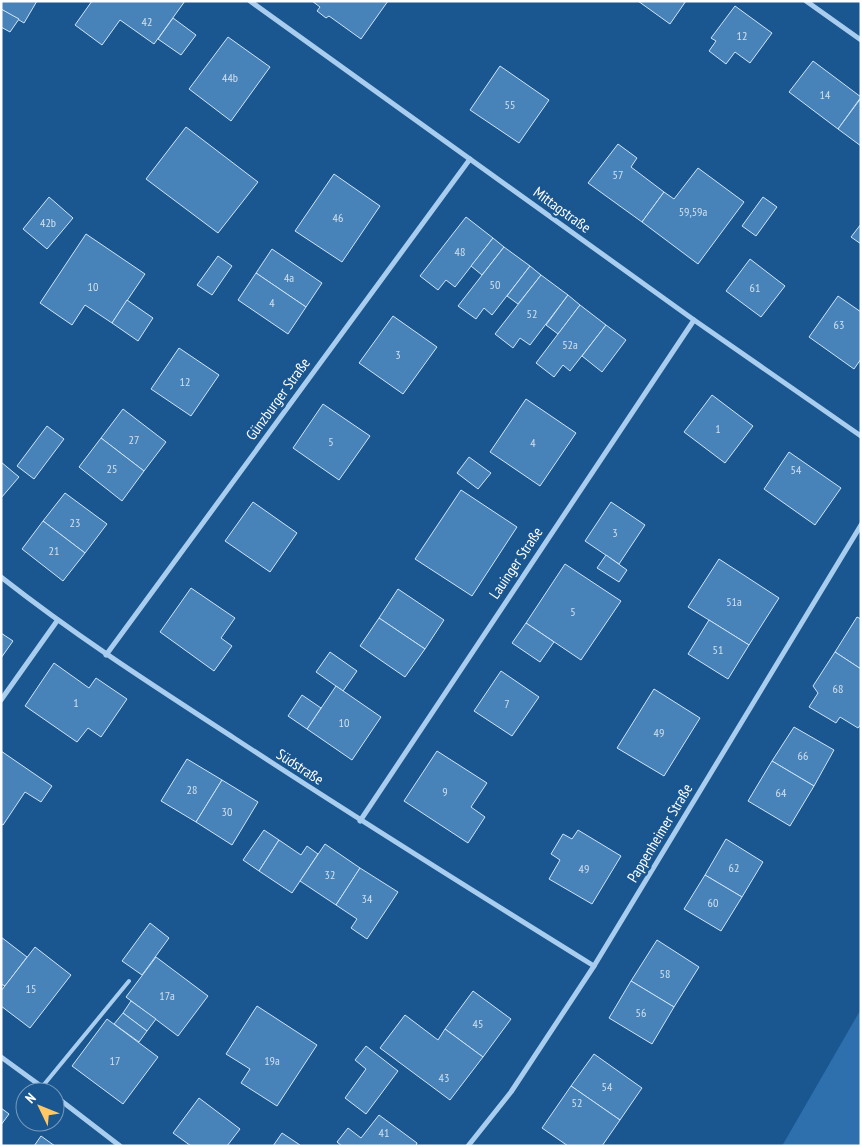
<svg xmlns="http://www.w3.org/2000/svg" width="862" height="1147" viewBox="0 0 862 1147" font-family="'PT Sans Narrow',sans-serif">
  <style>
    .green { fill: #2d70ad }
    .building { fill: #4782b8; stroke: #cee5fa }
    .lines { fill: none; stroke-linecap: round; stroke-linejoin: round }
    .lane { stroke: #a8cdee; stroke-width: 4 }
    .street { stroke: #a8cdee; stroke-width: 5 }
    .labels { text-anchor: middle; stroke-width: 5; stroke-linejoin: round; paint-order: stroke }
    .number-label { font-size: 12px; fill: #d1e0ed }
    .street-label { font-size: 15px; fill: #fff; stroke: #1a568f }
  </style>
  <rect width="100%" height="100%" fill="#1a568f"/>
  <polygon class="green" points="861,1009 861,1146 782,1146"/>
  <g class="building">
    <polygon points="1,1 37,1 24,23 1,9"/>
    <polygon points="92,1 185,1 154,44 120,20 102,45 75,25"/>
    <polygon points="312,1 388,1 361,39 329,16 326,18 317,11 320,7"/>
    <polygon points="638,1 686,1 670,24"/>
    <polygon points="735,6 772,33 750,63 735,52 726,64 709,51 716,41 711,38"/>
    <polygon points="1,9 19,19 10,32 1,27"/>
    <polygon points="173,18 196,35 181,55 158,39"/>
    <polygon points="228,37 270,67 231,121 189,89"/>
    <polygon points="813,61 861,97 838,129 789,92"/>
    <polygon points="500,66 549,100 519,143 470,110"/>
    <polygon points="861,98 861,146 838,129"/>
    <polygon points="186,127 258,182 218,233 146,179"/>
    <polygon points="618,144 637,158 631,167 664,192 642,222 588,183"/>
    <polygon points="698,168 744,202 698,264 642,222 664,192 674,199"/>
    <polygon points="334,174 380,206 342,262 295,231"/>
    <polygon points="49,197 73,218 47,249 23,229"/>
    <polygon points="763,197 777,207 756,236 742,226"/>
    <polygon points="466,217 493,238 455,287 446,280 438,290 420,276"/>
    <polygon points="861,224 861,244 851,237"/>
    <polygon points="86,234 145,274 112,323 85,305 72,325 40,303"/>
    <polygon points="493,238 504,247 482,275 471,266"/>
    <polygon points="504,247 530,266 492,315 484,308 476,319 458,306"/>
    <polygon points="272,249 322,283 306,307 256,273"/>
    <polygon points="218,256 232,266 212,295 197,285"/>
    <polygon points="750,259 785,286 761,317 726,291"/>
    <polygon points="530,266 541,275 518,304 507,296"/>
    <polygon points="256,273 306,307 288,334 238,300"/>
    <polygon points="541,275 568,295 530,345 520,338 513,348 495,334"/>
    <polygon points="568,295 580,305 558,334 546,325"/>
    <polygon points="838,296 861,312 861,359 854,369 809,337"/>
    <polygon points="127,300 153,318 138,341 112,323"/>
    <polygon points="580,305 606,325 570,371 563,365 554,377 536,363"/>
    <polygon points="393,316 437,347 403,394 359,363"/>
    <polygon points="606,325 626,340 602,372 582,356"/>
    <polygon points="179,348 219,375 191,416 151,389"/>
    <polygon points="712,395 753,426 725,463 684,432"/>
    <polygon points="526,399 576,433 540,486 490,452"/>
    <polygon points="323,404 370,436 339,480 293,448"/>
    <polygon points="123,409 166,442 144,471 101,438"/>
    <polygon points="47,426 64,439 34,479 17,466"/>
    <polygon points="101,438 144,471 122,501 79,467"/>
    <polygon points="789,452 841,488 815,525 764,489"/>
    <polygon points="469,457 491,473 478,489 457,473"/>
    <polygon points="1,462 19,477 1,498"/>
    <polygon points="461,490 517,527 472,596 415,559"/>
    <polygon points="65,493 107,524 85,553 43,521"/>
    <polygon points="253,502 297,533 270,572 225,541"/>
    <polygon points="611,502 645,525 619,564 585,541"/>
    <polygon points="43,521 85,553 63,581 22,549"/>
    <polygon points="606,555 627,570 619,582 597,568"/>
    <polygon points="719,559 779,598 749,645 688,607"/>
    <polygon points="565,564 621,601 581,660 526,623"/>
    <polygon points="191,588 235,618 221,638 232,646 214,671 160,632"/>
    <polygon points="398,589 444,620 425,649 379,618"/>
    <polygon points="857,617 861,619 861,669 835,652"/>
    <polygon points="379,618 425,649 405,677 360,646"/>
    <polygon points="709,620 749,645 728,679 688,654"/>
    <polygon points="526,623 554,642 540,662 512,643"/>
    <polygon points="1,633 13,641 1,658"/>
    <polygon points="330,652 357,671 343,691 316,672"/>
    <polygon points="835,652 861,669 861,724 858,728 840,717 836,723 809,707 818,693 813,686"/>
    <polygon points="54,663 89,688 96,678 127,699 101,737 88,728 77,742 25,706"/>
    <polygon points="501,671 539,697 512,736 474,711"/>
    <polygon points="336,686 381,717 352,760 307,729"/>
    <polygon points="654,689 700,718 664,776 617,748"/>
    <polygon points="302,695 321,708 307,729 288,716"/>
    <polygon points="794,727 834,750 814,786 772,761"/>
    <polygon points="1,751 52,786 41,802 25,792 3,825 1,824"/>
    <polygon points="437,751 487,783 471,807 485,817 468,843 404,801"/>
    <polygon points="187,759 222,780 196,822 161,801"/>
    <polygon points="772,761 814,786 790,826 748,801"/>
    <polygon points="222,780 258,802 232,845 196,822"/>
    <polygon points="264,830 279,840 259,871 243,860"/>
    <polygon points="578,830 621,856 592,904 549,879 560,860 551,854 563,834 572,839"/>
    <polygon points="726,839 763,862 742,897 705,875"/>
    <polygon points="279,840 301,855 307,846 318,854 292,893 259,871"/>
    <polygon points="325,844 360,868 336,905 300,881"/>
    <polygon points="360,868 398,892 367,939 351,928 357,919 336,905"/>
    <polygon points="705,875 742,897 721,931 684,909"/>
    <polygon points="150,923 169,938 142,975 122,961"/>
    <polygon points="1,937 27,957 5,986 1,984"/>
    <polygon points="657,940 699,967 674,1007 631,981"/>
    <polygon points="35,947 71,975 30,1028 1,1006 1,991"/>
    <polygon points="156,957 208,996 178,1036 126,997"/>
    <polygon points="631,981 674,1007 652,1044 609,1018"/>
    <polygon points="473,991 511,1019 483,1057 445,1029"/>
    <polygon points="131,1001 156,1019 147,1031 123,1013"/>
    <polygon points="257,1006 317,1045 277,1106 241,1083 250,1069 226,1054"/>
    <polygon points="123,1013 147,1031 139,1042 114,1024"/>
    <polygon points="405,1015 438,1040 445,1029 483,1057 450,1100 380,1048"/>
    <polygon points="107,1019 158,1057 123,1104 72,1066"/>
    <polygon points="366,1046 398,1071 366,1114 345,1098 366,1069 355,1060"/>
    <polygon points="594,1054 642,1088 620,1120 571,1086"/>
    <polygon points="571,1086 620,1120 602,1146 568,1146 542,1128"/>
    <polygon points="199,1098 240,1129 227,1146 191,1146 173,1133"/>
    <polygon points="1,1108 9,1114 1,1125"/>
    <polygon points="379,1115 417,1143 416,1146 342,1146 337,1142 348,1128 361,1138"/>
    <polygon points="282,1133 300,1145 299,1146 273,1146"/>
    <polygon points="41,1136 55,1146 34,1146"/>
  </g>
  <g class="lines">
    <polyline class="lane" points="42,1087 129,981"/>
    <g class="street">
      <polyline points="250,1 694,320 861,436"/>
      <polyline points="806,1 861,40"/>
      <path d="M1 577C76 636 154 686 234 738 353 816 473 891 594 966"/>
      <polyline points="106,655 470,159"/>
      <polyline points="1,700 57,621"/>
      <polyline points="360,821 694,320"/>
      <polyline points="1,1057 49,1092"/>
      <polyline points="55,1096 120,1146"/>
      <polyline points="468,1146 511,1092 594,966 861,525"/>
    </g>
  </g>
  <g class="labels">
    <g class="number-label">
      <text x="147" y="26">42</text>
      <text x="742" y="40">12</text>
      <text x="230" y="82">44b</text>
      <text x="825" y="99">14</text>
      <text x="510" y="109">55</text>
      <text x="618" y="179">57</text>
      <text x="693" y="216">59,59a</text>
      <text x="338" y="222">46</text>
      <text x="48" y="227">42b</text>
      <text x="460" y="256">48</text>
      <text x="289" y="282">4a</text>
      <text x="495" y="289">50</text>
      <text x="93" y="291">10</text>
      <text x="755" y="292">61</text>
      <text x="272" y="307">4</text>
      <text x="532" y="318">52</text>
      <text x="839" y="329">63</text>
      <text x="570" y="349">52a</text>
      <text x="398" y="359">3</text>
      <text x="185" y="386">12</text>
      <text x="718" y="433">1</text>
      <text x="134" y="444">27</text>
      <text x="331" y="446">5</text>
      <text x="533" y="447">4</text>
      <text x="112" y="473">25</text>
      <text x="796" y="474">54</text>
      <text x="75" y="527">23</text>
      <text x="615" y="537">3</text>
      <text x="54" y="555">21</text>
      <text x="734" y="606">51a</text>
      <text x="573" y="616">5</text>
      <text x="718" y="654">51</text>
      <text x="838" y="693">68</text>
      <text x="76" y="707">1</text>
      <text x="507" y="708">7</text>
      <text x="344" y="727">10</text>
      <text x="659" y="737">49</text>
      <text x="803" y="760">66</text>
      <text x="192" y="794">28</text>
      <text x="445" y="796">9</text>
      <text x="781" y="797">64</text>
      <text x="227" y="816">30</text>
      <text x="734" y="872">62</text>
      <text x="584" y="873">49</text>
      <text x="330" y="879">32</text>
      <text x="367" y="903">34</text>
      <text x="713" y="907">60</text>
      <text x="665" y="978">58</text>
      <text x="31" y="993">15</text>
      <text x="167" y="1000">17a</text>
      <text x="641" y="1017">56</text>
      <text x="478" y="1028">45</text>
      <text x="115" y="1065">17</text>
      <text x="272" y="1065">19a</text>
      <text x="444" y="1082">43</text>
      <text x="607" y="1091">54</text>
      <text x="577" y="1107">52</text>
      <text x="384" y="1137">41</text>
    </g>
    <g class="street-label">
      <text transform="translate(562 210) rotate(36)" y="5">Mittagstraße</text>
      <text transform="translate(278 399) rotate(-54)" y="5">Günzburger Straße</text>
      <text transform="translate(516 563) rotate(-56)" y="5">Lauinger Straße</text>
      <text transform="translate(300 767) rotate(33)" y="5">Südstraße</text>
      <text transform="translate(660 833) rotate(-59)" y="5">Pappenheimer Straße</text>
    </g>
  </g>
  <rect width="862" height="1147" fill="none" stroke="#ffffff" stroke-width="5"/>
  <g transform="translate(40 1107) rotate(313)"><circle r="24" fill="#1a568f" stroke="#769abc"/>
  <path d="M0-4L9 19L0 12L-9 19Z" fill="#ffc865"/>
  <text y="-8" font-size="14" font-weight="bold" text-anchor="middle" fill="#ffffff">N</text>
  </g>
</svg>
